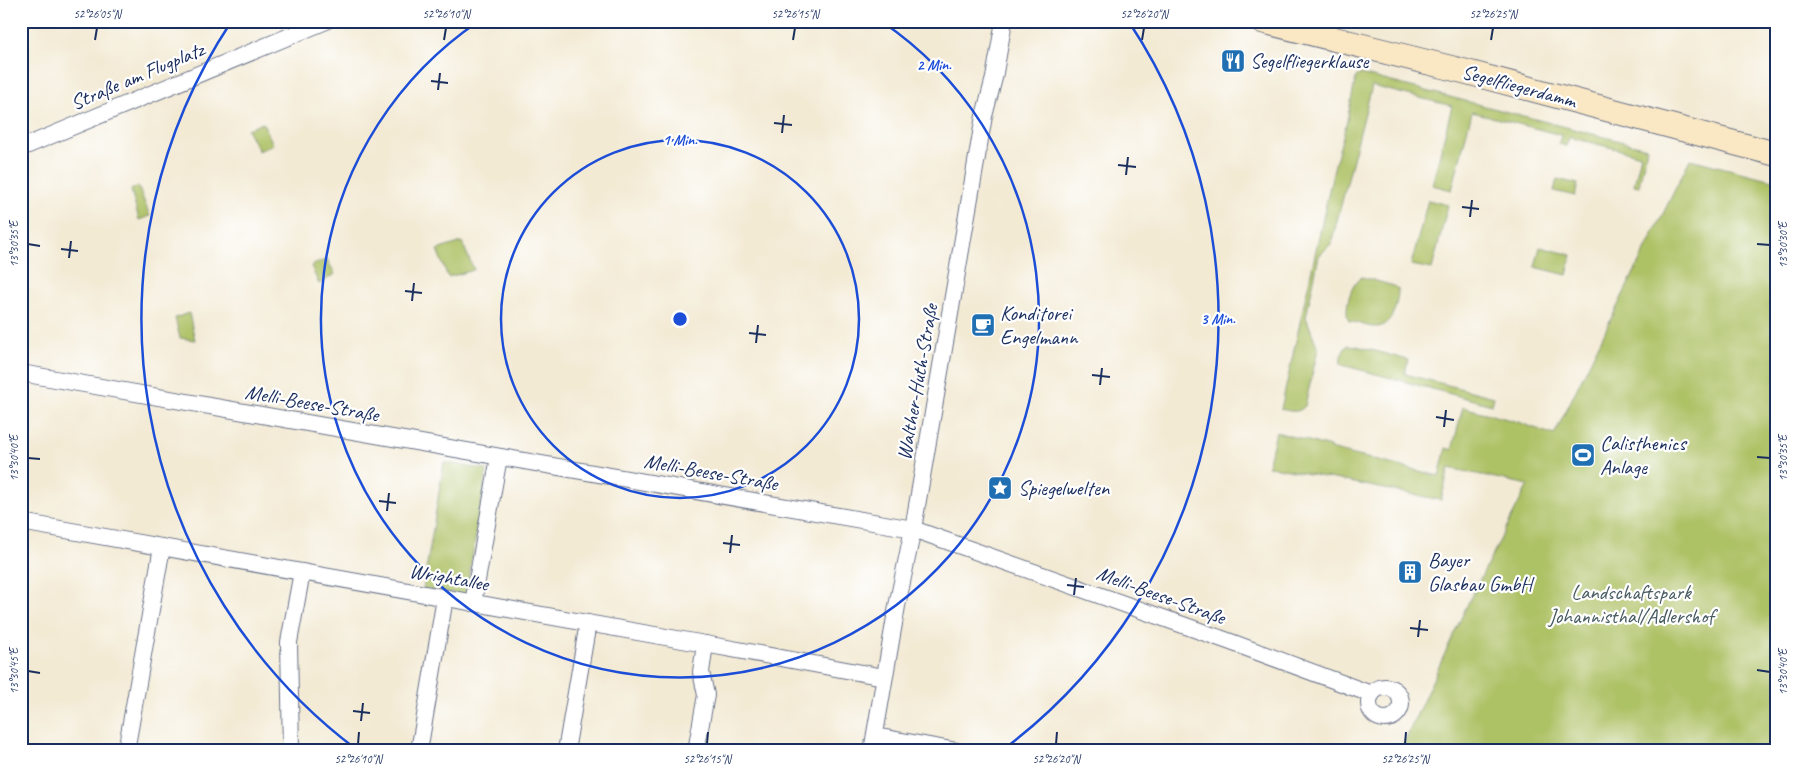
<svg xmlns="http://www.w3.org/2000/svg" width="1797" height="772" viewBox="0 0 1797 772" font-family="Caveat,sans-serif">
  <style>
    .green { fill: #adc165; stroke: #647862 }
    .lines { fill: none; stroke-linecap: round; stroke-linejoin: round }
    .minor-casing { stroke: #677087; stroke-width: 18 }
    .secondary-casing { stroke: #677087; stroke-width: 26 }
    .minor { stroke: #fff; stroke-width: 16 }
    .secondary { stroke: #fae7c3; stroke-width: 24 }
    .ticks { fill: none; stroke: #1b2f5e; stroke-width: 2 }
    .ring { fill: none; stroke: #1d4ed8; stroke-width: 2.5 }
    .labels { text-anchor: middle; stroke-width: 4.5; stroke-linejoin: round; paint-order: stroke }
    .poi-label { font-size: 21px; fill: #1b2f5e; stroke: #fff; text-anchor: start }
    .street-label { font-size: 21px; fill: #1b2f5e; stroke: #fff }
    .park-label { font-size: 21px; fill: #475b60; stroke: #fff }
    .centre { fill: #1d4ed8; stroke: #fff; stroke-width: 2.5 }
    .ring-label { font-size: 15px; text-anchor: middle; font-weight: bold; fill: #1d4ed8; stroke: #fff; stroke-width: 4.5; stroke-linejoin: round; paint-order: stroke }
    .neatline { fill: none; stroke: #1b2f5e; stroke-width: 2 }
    .ticks-label { font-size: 12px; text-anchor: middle; fill: #1b2f5e }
  </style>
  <rect width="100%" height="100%" fill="#fff"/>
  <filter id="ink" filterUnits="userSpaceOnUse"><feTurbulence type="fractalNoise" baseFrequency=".02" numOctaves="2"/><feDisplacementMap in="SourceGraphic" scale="10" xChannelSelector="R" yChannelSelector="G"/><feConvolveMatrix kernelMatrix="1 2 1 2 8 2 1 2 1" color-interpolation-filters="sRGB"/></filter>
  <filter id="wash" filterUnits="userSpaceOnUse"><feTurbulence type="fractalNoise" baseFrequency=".0096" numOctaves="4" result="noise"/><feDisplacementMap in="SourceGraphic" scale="20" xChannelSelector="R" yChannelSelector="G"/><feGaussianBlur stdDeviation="1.12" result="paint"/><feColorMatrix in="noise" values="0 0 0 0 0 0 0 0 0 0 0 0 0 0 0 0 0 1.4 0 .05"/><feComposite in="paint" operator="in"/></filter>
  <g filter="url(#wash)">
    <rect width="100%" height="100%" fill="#f3ead4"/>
    <g class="green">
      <path d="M1361 74 1647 148 1639 186 1634 185 1641 155 1569 137 1566 146 1559 144 1561 135 1472 112 1452 190 1432 185 1452 106 1372 86 1331 244 1319 256 1306 317 1318 349 1305 406C1298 414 1290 411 1281 409L1334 168 1346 125 1356 77Z"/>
      <polygon points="263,123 273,144 259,151 247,129"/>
      <polygon points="1690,159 1776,181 1776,745 1773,751 1400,751 1470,599 1528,485 1449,468 1441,500 1268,466 1276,432 1330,447 1330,449 1439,476 1446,448 1452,450 1463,407 1518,422 1554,435"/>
      <polygon points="1557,179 1578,184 1575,196 1554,191"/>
      <polygon points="138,186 150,216 139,220 131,190"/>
      <polygon points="1428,200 1448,205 1432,269 1411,265"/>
      <polygon points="462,242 474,270 448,277 437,250"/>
      <polygon points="1540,247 1572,255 1567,275 1535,267"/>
      <polygon points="327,259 335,274 319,284 311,266"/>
      <path d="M1362 277 1394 286 1398 289C1398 302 1393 327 1376 327 1368 327 1358 323 1349 321 1343 311 1351 282 1362 277Z"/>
      <polygon points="189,313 195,340 180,338 175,318"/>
      <path d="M1348 345 1357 346 1408 360 1405 374 1494 397 1492 405 1342 365C1338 359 1343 350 1348 345Z"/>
      <polygon points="444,462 487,470 466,595 423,589"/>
    </g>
  </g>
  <g filter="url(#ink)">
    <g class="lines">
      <defs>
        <g id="minor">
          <polyline points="21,148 326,21"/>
          <polyline points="21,373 913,529 1228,641 1371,694"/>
          <polyline points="21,522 705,644 884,677"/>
          <polyline points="473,603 499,457"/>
          <circle cx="1385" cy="703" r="16"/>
          <polyline points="875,736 957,751"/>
          <polyline points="126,751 162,547"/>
          <polyline points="291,751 289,642 302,572"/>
          <polyline points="419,751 445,598"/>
          <polyline points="566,751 588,623"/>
          <polyline points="696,751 706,695 701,672 705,644"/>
          <polyline points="872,751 897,606 913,529 984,116 994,78 1004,21"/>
        </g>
        <polyline id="secondary" points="1262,21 1463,71 1776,154"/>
      </defs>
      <use href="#minor" class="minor-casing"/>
      <use href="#secondary" class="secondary-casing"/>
      <use href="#minor" class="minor"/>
      <use href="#secondary" class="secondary"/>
    </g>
  </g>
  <path class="ticks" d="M95 40 97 28M444 40 446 28M793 40 795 28M1142 40 1144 28M1491 40 1493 28M431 81 448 83M438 90 440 73M774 123 792 125M782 133 784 115M1118 165 1136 167M1126 175 1128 157M1462 207 1479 209M1470 217 1472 200M28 244 40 246M1757 244 1770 245M61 249 78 251M69 258 71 241M405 291 422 293M412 301 414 283M749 333 766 335M756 343 758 325M1092 375 1110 377M1100 385 1102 368M1436 417 1454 420M1444 427 1446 410M1757 457 1770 458M28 458 40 459M379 501 396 503M387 511 389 493M723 543 740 545M730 553 732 535M1067 585 1084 587M1074 595 1076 578M1410 628 1428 630M1418 637 1420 620M1757 670 1770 672M28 671 40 673M353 711 370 713M361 721 363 703M358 744 359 732M707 744 708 732M1056 744 1057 732M1405 744 1406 732"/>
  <g class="ring">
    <circle cx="680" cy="319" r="179"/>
    <path d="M881 21A359 359 0 1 1 479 21"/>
    <path d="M356 749A538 538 0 0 1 231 22M1129 22A538 538 0 0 1 1004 749"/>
  </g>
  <defs>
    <symbol id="restaurant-square" viewBox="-11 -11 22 22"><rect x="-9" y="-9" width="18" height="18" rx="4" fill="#1f6fb2" stroke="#fff"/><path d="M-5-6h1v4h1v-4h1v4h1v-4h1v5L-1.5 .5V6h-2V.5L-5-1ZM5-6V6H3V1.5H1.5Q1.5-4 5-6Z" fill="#fff"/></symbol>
    <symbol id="cafe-square" viewBox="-11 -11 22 22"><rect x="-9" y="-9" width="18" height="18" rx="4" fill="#1f6fb2" stroke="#fff"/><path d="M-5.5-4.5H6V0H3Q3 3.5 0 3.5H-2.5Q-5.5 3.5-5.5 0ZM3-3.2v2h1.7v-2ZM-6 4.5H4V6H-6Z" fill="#fff"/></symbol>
    <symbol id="stadium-square" viewBox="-11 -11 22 22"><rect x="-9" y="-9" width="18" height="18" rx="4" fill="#1f6fb2" stroke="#fff"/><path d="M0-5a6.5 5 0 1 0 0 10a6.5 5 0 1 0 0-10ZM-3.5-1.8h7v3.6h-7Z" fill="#fff"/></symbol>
    <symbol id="sight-square" viewBox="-11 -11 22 22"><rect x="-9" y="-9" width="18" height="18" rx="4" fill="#1f6fb2" stroke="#fff"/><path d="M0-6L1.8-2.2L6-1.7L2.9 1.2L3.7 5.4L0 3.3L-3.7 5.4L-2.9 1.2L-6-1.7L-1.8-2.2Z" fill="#fff"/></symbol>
    <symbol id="building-square" viewBox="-11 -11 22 22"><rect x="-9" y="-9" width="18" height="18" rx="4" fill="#1f6fb2" stroke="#fff"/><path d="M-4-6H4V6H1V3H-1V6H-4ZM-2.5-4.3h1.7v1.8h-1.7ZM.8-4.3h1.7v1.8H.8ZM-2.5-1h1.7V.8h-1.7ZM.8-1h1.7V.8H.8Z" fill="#fff"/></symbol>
  </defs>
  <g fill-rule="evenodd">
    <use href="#restaurant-square" x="1219" y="47" width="28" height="28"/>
    <use href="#cafe-square" x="969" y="311" width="28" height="28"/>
    <use href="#stadium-square" x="1569" y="441" width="28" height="28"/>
    <use href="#sight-square" x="986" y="474" width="28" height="28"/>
    <use href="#building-square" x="1396" y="558" width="28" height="28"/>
  </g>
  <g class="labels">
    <g class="poi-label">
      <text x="1250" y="68">Segelfliegerklause</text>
      <text x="1000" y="320">Konditorei<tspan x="1000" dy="24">Engelmann</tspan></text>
      <text x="1600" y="450">Calisthenics<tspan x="1600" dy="24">Anlage</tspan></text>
      <text x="1018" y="495">Spiegelwelten</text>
      <text x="1428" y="567">Bayer<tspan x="1428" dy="24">Glasbau GmbH</tspan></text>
    </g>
    <g class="street-label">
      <text transform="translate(137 76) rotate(-23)" y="7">Straße am Flugplatz</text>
      <text transform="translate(1519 86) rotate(15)" y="7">Segelfliegerdamm</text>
      <text transform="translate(917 382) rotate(-80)" y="7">Walther-Huth-Straße</text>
      <text transform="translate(312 403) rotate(10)" y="7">Melli-Beese-Straße</text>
      <text transform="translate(711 472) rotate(10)" y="7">Melli-Beese-Straße</text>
      <text transform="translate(449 577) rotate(10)" y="7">Wrightallee</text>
      <text transform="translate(1161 595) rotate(20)" y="7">Melli-Beese-Straße</text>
    </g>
    <g class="park-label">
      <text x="1631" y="599">Landschaftspark<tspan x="1631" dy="24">Johannisthal/Adlershof</tspan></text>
    </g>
  </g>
  <circle cx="680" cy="319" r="8" class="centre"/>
  <g class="ring-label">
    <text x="934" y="70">2 Min.</text>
    <text x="680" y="145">1 Min.</text>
    <text x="1218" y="324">3 Min.</text>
  </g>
  <rect width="1797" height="772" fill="none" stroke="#fff" stroke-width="55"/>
  <rect x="28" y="28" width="1742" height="716" class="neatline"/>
  <g class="ticks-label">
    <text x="97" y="18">52°26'05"N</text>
    <text x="446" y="18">52°26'10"N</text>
    <text x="795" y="18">52°26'15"N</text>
    <text x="1144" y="18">52°26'20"N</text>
    <text x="1493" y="18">52°26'25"N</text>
    <text transform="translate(14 244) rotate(-90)" y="4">13°30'35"E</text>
    <text transform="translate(1783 245) rotate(-90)" y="4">13°30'30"E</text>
    <text transform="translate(14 458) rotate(-90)" y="4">13°30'40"E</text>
    <text transform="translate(1783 458) rotate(-90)" y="4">13°30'35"E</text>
    <text transform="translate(14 671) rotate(-90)" y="4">13°30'45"E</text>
    <text transform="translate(1783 672) rotate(-90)" y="4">13°30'40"E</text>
    <text x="358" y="763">52°26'10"N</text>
    <text x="707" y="763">52°26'15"N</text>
    <text x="1056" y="763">52°26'20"N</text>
    <text x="1405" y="763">52°26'25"N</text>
  </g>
</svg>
